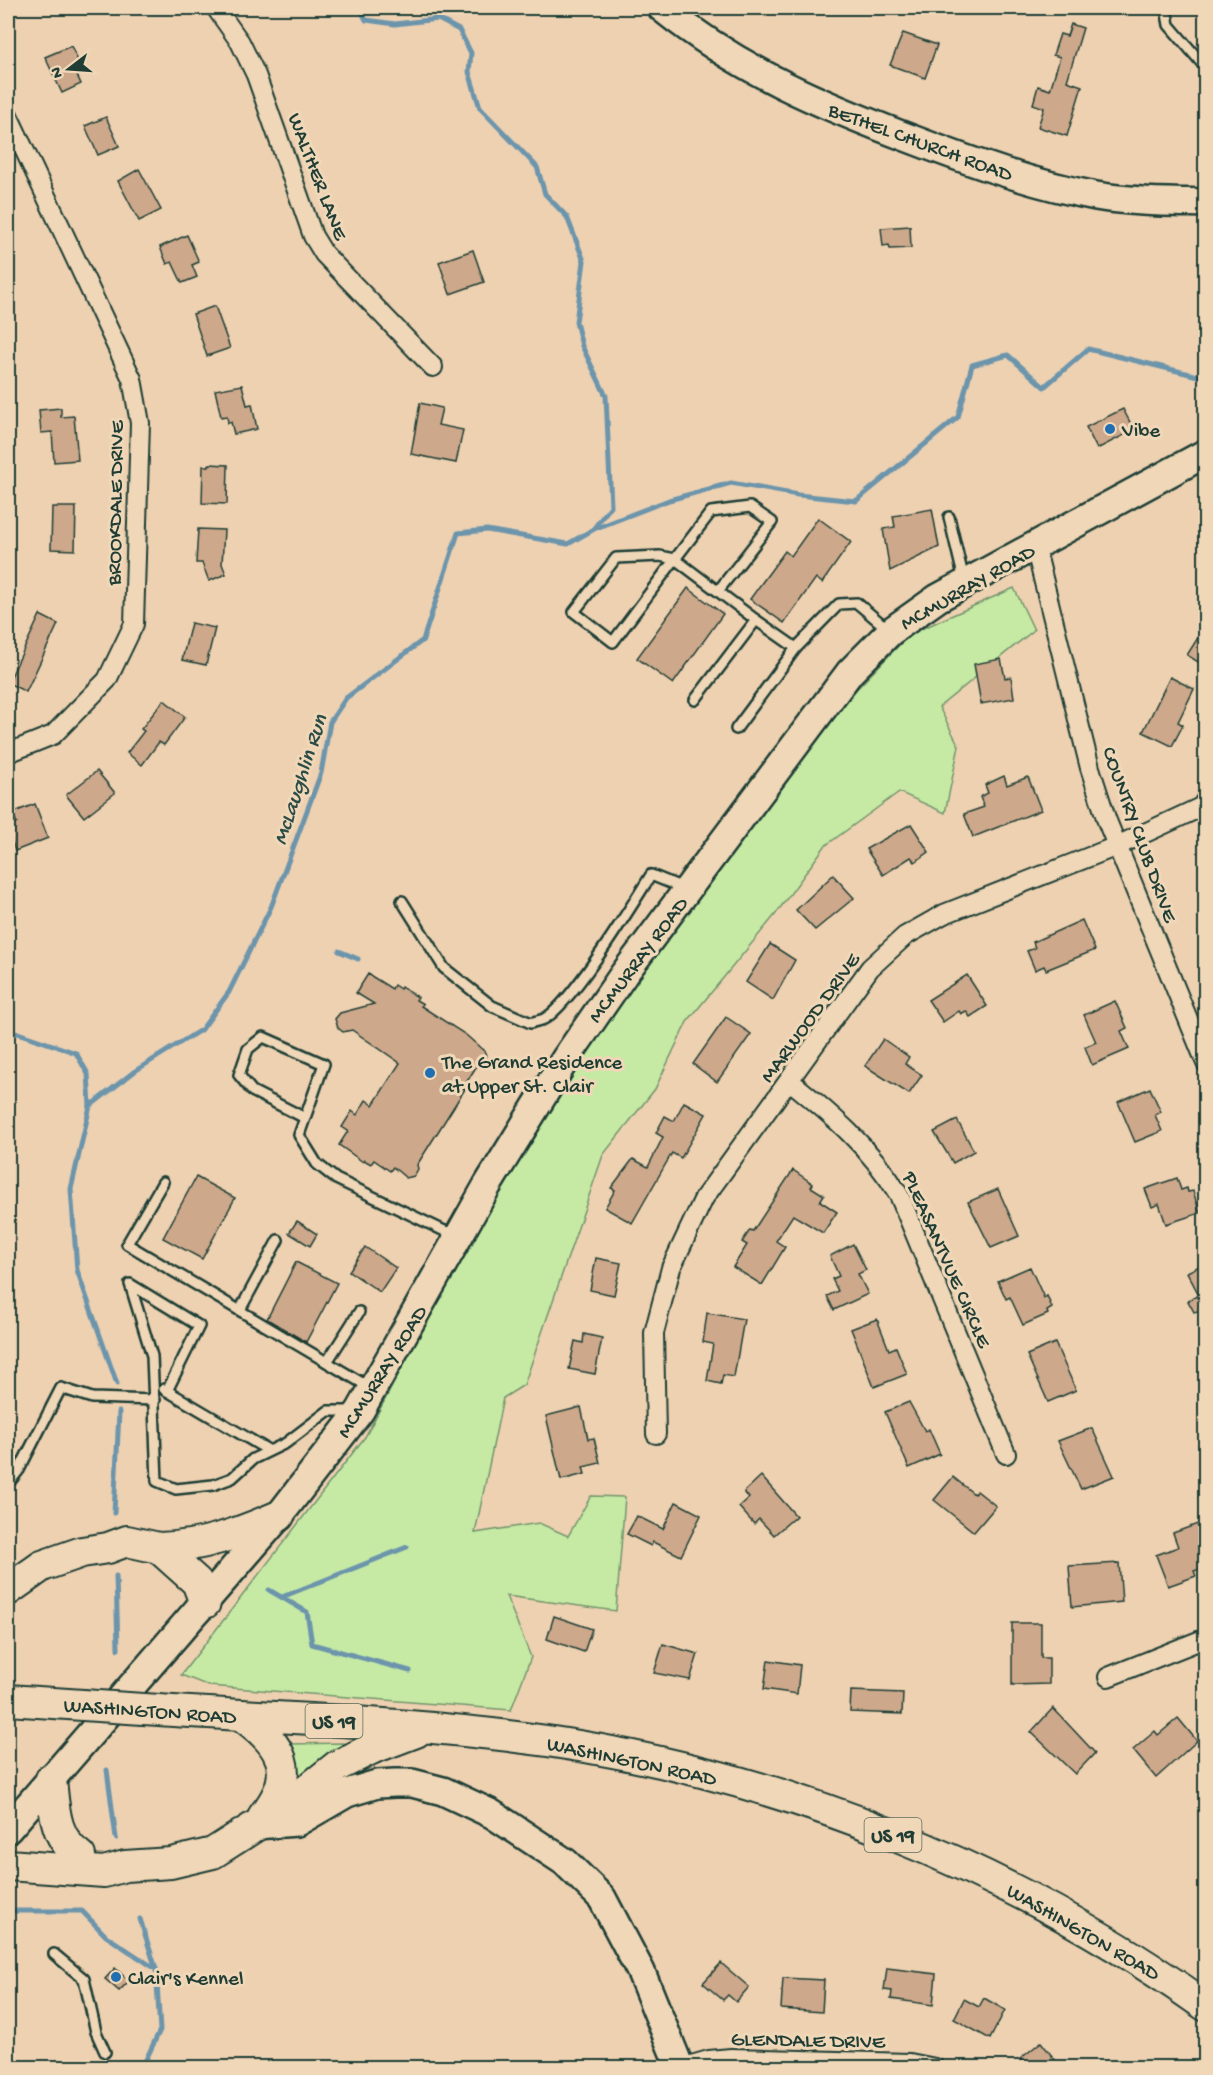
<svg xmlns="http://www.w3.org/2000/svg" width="1213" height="2075" viewBox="0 0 1213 2075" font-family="'Gochi Hand',sans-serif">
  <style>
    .green { fill: #c6eaa4; stroke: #72946c; stroke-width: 1.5 }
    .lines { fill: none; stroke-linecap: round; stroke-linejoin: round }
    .stream { stroke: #6c95ac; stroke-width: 5 }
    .building { fill: #cda88b; stroke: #1f3d34; stroke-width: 1.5 }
    .lane-casing { stroke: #1f3d34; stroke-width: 14 }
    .street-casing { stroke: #1f3d34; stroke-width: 22 }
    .secondary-casing { stroke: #1f3d34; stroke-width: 32 }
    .primary-casing { stroke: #1f3d34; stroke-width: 34 }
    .lane { stroke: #efd7b7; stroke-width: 9 }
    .street { stroke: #efd7b7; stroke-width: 18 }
    .secondary { stroke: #efd7b7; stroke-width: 27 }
    .primary { stroke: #efd7b7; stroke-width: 30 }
    .primary-bridge-casing { stroke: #1f3d34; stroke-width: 34; stroke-linecap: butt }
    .primary-bridge { stroke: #efd7b7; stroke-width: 30 }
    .poi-dot { fill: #1f6fb2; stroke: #efd7b7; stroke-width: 2 }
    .labels { text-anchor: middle; stroke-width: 6; stroke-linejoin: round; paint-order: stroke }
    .shield { fill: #efd7b7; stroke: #5d6b5b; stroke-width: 1.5 }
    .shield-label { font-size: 20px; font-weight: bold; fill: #1f3d34 }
    .street-label { font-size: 21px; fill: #1f3d34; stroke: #efd7b7 }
    .poi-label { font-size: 21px; fill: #1f3d34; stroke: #efd7b7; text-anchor: start }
    .water-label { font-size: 22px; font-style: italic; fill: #2c4c48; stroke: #efd7b7 }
  </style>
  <rect width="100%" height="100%" fill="#eed1b1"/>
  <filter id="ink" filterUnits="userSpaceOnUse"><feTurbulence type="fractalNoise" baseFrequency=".0167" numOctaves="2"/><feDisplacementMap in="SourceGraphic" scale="12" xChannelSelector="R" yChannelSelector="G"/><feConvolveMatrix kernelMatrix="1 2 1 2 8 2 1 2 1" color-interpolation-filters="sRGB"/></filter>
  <g filter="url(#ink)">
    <g class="green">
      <polygon points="1014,588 1034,630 939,707 959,746 945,813 899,792 825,846 775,915 687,1022 655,1089 603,1155 524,1385 503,1398 475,1533 539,1523 568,1536 591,1496 625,1497 616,1611 506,1596 531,1657 511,1710 209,1686 181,1675 365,1437 500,1185 621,998 849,697 910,634"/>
      <polygon points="344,1743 346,1745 299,1778 296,1777 291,1744"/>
    </g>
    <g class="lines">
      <g class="stream">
        <polyline points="360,8 366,20 395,24 438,19 459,30 471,53 469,72 480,108 537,167 545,194 567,217 584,261 576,322 582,346 606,396 611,506 594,528"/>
        <polyline points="339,951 358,959"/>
        <polyline points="8,1035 18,1033 76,1053 88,1074 90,1106"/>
        <polyline points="117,1384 77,1270 71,1189 90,1106 135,1071 202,1029 229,992 271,907 321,773 330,722 346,698 423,640 458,533 487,530 568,544 594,529 669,500 731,483 798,495 856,501 958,417 972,365 1008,355 1044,387 1088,349 1206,378"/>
        <polyline points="114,1513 119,1412"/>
        <polyline points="116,1576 118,1649"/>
        <polyline points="269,1590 307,1612 312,1644 410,1671"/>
        <polyline points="282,1597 407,1547"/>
        <polyline points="107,1770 116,1838"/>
        <polyline points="8,1911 82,1911 106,1936 156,1969"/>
        <polyline points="140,1919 156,1969 160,2030 142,2068"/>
      </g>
    </g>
    <g class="building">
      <polygon points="1071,24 1083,28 1067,81 1082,86 1067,136 1038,127 1044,108 1033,104 1038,86 1050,90 1060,57 1053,55 1060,34 1067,36"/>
      <polygon points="903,33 937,45 925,78 890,65"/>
      <polygon points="71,46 82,69 76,73 81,84 62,93 45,57"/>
      <polygon points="106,117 119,146 98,155 85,126"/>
      <polygon points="139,169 161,210 139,221 118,181"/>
      <polygon points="910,226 911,248 890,249 889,245 883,246 881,228"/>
      <polygon points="187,235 199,262 192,265 197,277 182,283 172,262 167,264 160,247"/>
      <polygon points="473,250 484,282 450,294 439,262"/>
      <polygon points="215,306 230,348 207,356 193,314"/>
      <polygon points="242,385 247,405 252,404 257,429 234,434 231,422 228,423 227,416 221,417 215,390"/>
      <polygon points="420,403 442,408 438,425 463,430 456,463 411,454"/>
      <polygon points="61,408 61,417 74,416 78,460 54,462 52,432 41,433 39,410"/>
      <polygon points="1123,409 1134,430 1097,449 1086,427"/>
      <polygon points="209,464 228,465 227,504 202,503 203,466 209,466"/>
      <polygon points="52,507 76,507 75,550 51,549"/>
      <polygon points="932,509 939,547 890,571 883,529 895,527 893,516"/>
      <polygon points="818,518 851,542 822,583 816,578 784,623 750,599 785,551 791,556"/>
      <polygon points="198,529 224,530 222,564 226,574 209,581 202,563 196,563"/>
      <polygon points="688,588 723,614 673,684 637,658"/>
      <polygon points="40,615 58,624 26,692 8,683"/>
      <polygon points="191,623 215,628 206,665 182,660"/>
      <polygon points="1206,625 1206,667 1187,655"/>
      <polygon points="1001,659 1005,678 1011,677 1014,698 981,704 974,664"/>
      <polygon points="1170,677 1194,689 1178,722 1183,725 1172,746 1143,732"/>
      <polygon points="164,700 185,717 164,745 159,742 142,765 127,753 144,731 141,729"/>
      <polygon points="97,771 115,793 84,817 66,795"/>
      <polygon points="1004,776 1007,785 1028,777 1041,810 973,837 964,814 984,807 980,797 988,793 985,785"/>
      <polygon points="35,804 48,838 15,851 8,830 8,827 17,823 12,813"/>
      <polygon points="911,824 929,852 915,862 911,857 883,875 866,849"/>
      <polygon points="833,875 854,898 815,930 796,910"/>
      <polygon points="1082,920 1095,950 1046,970 1044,966 1035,970 1027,951 1035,948 1033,942"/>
      <polygon points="770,944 795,960 773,1000 746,982"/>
      <polygon points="368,974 392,989 394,985 400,989 401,987 418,997 416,1000 423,1004 421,1006 466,1035 484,1051 487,1057 482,1065 476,1067 463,1088 465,1089 417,1165 418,1169 414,1176 406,1178 393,1167 390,1171 374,1160 371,1164 364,1160 363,1162 339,1145 348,1131 342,1127 352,1111 357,1115 366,1100 373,1105 400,1063 352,1030 343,1032 338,1028 335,1019 340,1013 374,1004 356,993"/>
      <polygon points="967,975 987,1006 970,1017 966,1011 961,1014 959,1011 943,1022 928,1000"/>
      <polygon points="1115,1001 1127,1028 1121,1031 1129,1049 1092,1065 1085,1047 1096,1042 1084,1015"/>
      <polygon points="726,1017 751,1034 717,1082 693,1064"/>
      <polygon points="883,1039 909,1057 905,1064 922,1075 909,1094 865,1066"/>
      <polygon points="1150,1088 1161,1112 1155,1115 1162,1131 1135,1142 1118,1102"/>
      <polygon points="684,1102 706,1114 681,1158 672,1153 632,1223 605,1208 615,1190 611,1188 633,1159 648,1167 663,1137 656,1133 665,1116 674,1121"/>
      <polygon points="957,1120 974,1151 953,1163 934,1132"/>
      <polygon points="793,1170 813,1184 811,1187 824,1195 820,1201 837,1212 823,1233 793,1215 776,1241 785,1247 762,1285 733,1267 747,1245 742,1242 750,1230 753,1231"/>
      <polygon points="196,1177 235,1198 202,1259 163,1238"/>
      <polygon points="1177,1178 1181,1190 1187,1188 1188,1192 1193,1191 1200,1213 1166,1224 1159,1204 1152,1207 1145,1189"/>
      <polygon points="998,1189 1019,1236 991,1248 968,1202"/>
      <polygon points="297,1221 317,1234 310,1246 289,1233"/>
      <polygon points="853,1244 866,1270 858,1274 868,1294 834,1310 827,1296 838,1291 832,1279 839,1276 830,1256"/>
      <polygon points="365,1247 396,1268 380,1292 349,1271"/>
      <polygon points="596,1258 621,1263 614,1295 590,1290"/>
      <polygon points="296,1262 337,1283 306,1342 267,1319"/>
      <polygon points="1206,1263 1206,1309 1194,1312 1188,1301 1199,1295 1187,1272"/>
      <polygon points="1030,1267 1044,1298 1047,1296 1052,1308 1047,1311 1048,1314 1023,1325 1010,1297 1006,1299 998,1281"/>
      <polygon points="707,1313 744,1319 734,1377 723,1375 721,1384 707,1381 713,1344 703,1342"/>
      <polygon points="877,1319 889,1350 896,1347 907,1374 874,1387 851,1329"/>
      <polygon points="584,1334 602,1338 595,1374 569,1369 575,1341 583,1343"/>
      <polygon points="1055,1343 1076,1390 1048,1402 1027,1355"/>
      <polygon points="909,1402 925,1431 929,1429 940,1454 909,1468 885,1412"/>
      <polygon points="581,1407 588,1439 594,1438 600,1463 583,1467 585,1474 561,1480 546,1416"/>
      <polygon points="1092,1428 1114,1476 1081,1489 1058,1441"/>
      <polygon points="761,1476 796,1516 774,1535 759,1519 754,1524 739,1507 749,1498 744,1492"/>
      <polygon points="953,1477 974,1494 977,1491 996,1506 974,1532 934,1500"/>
      <polygon points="676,1502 701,1515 681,1556 653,1542 651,1546 627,1534 637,1516 663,1529"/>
      <polygon points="1206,1521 1206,1567 1194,1571 1196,1576 1168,1586 1156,1555 1178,1547 1173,1533"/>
      <polygon points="1119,1563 1122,1602 1072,1607 1069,1566"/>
      <polygon points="554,1616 592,1629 584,1652 547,1639"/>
      <polygon points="1012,1623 1041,1623 1041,1658 1049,1658 1049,1684 1012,1685"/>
      <polygon points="663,1644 698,1654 690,1680 654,1673"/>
      <polygon points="768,1660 800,1665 797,1694 764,1689"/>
      <polygon points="851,1691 903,1693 902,1714 850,1712"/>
      <polygon points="1053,1708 1095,1753 1075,1774 1031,1732"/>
      <polygon points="1178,1718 1197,1741 1156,1778 1133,1750 1155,1731 1158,1735"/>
      <polygon points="721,1963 749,1987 736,2002 728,1995 723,2000 703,1983"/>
      <polygon points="115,1968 129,1981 119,1991 105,1979"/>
      <polygon points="887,1968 936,1974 933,2005 891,1999 892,1991 884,1990"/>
      <polygon points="783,1978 824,1980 822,2012 781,2009"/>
      <polygon points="984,1998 1005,2010 990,2039 954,2019 964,1999 979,2007"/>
      <polygon points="1041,2042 1056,2061 1048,2067 1027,2067 1020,2059"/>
    </g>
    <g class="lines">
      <defs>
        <g id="lane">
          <polyline points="1166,8 1169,25 1206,68"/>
          <polyline points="1206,128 1206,137"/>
          <polyline points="949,517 964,580"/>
          <polyline points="718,591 772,522 750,507 711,512 675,559 660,556 616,558 574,612 613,642 675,559 756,620"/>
          <polyline points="695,700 756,620 796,648"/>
          <polyline points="736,729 796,648 839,604 857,603 889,630"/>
          <path d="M402 901 444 968 492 1006 531 1023C535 1021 540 1021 544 1019 571 1005 632 905 651 875L683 888"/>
          <polyline points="305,1118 252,1091 239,1075 248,1049 263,1037 324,1064 299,1135 317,1164 336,1179 455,1236"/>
          <polyline points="163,1182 127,1244 369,1387"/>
          <polyline points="240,1310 278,1240"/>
          <polyline points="327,1362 359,1312"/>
          <polyline points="164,1389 268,1450"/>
          <polyline points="167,1391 199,1326 130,1284 152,1356 157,1481 176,1489 213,1485 232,1478 253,1459 286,1443 328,1411 355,1411"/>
          <polyline points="8,1484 19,1470 61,1388 92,1398 155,1400"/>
          <polyline points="54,1954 84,1979 96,2032 105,2052"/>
        </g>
        <g id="street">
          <polyline points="216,8 240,42 256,75 313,236 324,254 433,367"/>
          <polyline points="8,115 132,379 140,423 134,624 107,680 53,735 8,753"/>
          <polyline points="1035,546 1090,768 1107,821 1206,1063"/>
          <path d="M790 1081C832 1115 871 1148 899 1195L1006 1454"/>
          <polyline points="656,1434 654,1333 671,1268 704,1198 870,968 905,936 944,914 1117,846 1201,807 1206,800"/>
          <polyline points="1108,1677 1206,1638"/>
          <polyline points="681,2068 709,2060 731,2058 910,2063 935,2068"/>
        </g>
        <g id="secondary">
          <path d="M662 8C739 70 821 105 914 140 974 163 1033 184 1096 196 1131 202 1170 202 1206 203"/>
          <polyline points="256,1825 297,1822 347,1793 377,1784 395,1783 412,1783 443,1791 492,1814 565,1862 602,1898 641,1972 680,2068"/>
          <polyline points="8,1829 279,1516 360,1411 487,1186 566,1058 624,974 850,672 890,632 938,598 1206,453"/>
        </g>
        <g id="primary">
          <path d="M159 1548C203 1547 239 1533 279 1516"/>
          <polyline points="8,1590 42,1566 82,1552 108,1548 127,1541 159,1548 197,1582 205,1603"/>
          <polyline points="8,1700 83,1705"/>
          <path d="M143 1709C277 1718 414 1722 547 1741 782 1775 1012 1868 1206 2006"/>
          <path d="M241 1715C282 1744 299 1772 264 1815"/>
          <path d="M51 1779C54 1808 54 1838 80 1856"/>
          <polyline points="8,1865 104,1872 125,1866 171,1863 213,1853 287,1806 337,1766 371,1749 416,1732"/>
        </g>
      </defs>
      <use href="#lane" class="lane-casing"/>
      <use href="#street" class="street-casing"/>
      <use href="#secondary" class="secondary-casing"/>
      <use href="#primary" class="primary-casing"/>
      <use href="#lane" class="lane"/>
      <use href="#street" class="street"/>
      <use href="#secondary" class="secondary"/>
      <use href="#primary" class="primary"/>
      <defs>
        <polyline id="primary-bridge" points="83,1705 143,1709"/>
      </defs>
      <use href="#primary-bridge" class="primary-bridge-casing"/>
      <use href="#primary-bridge" class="primary-bridge"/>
    </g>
  </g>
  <g class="poi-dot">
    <circle cx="1110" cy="429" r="6"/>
    <circle cx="430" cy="1073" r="6"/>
    <circle cx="116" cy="1977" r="6"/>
  </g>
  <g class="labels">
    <g class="shield">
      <rect x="305.5" y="1704" width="57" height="34" rx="4.5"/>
      <rect x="864.5" y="1818" width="57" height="34" rx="4.5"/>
    </g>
    <g class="shield-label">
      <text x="334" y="1728">US 19</text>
      <text x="893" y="1842">US 19</text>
    </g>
    <g class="street-label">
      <text transform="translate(921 141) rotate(20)" y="7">BETHEL CHURCH ROAD</text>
      <text transform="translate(319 176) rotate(69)" y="7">WALTHER LANE</text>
      <text transform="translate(114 503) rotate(-89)" y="7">BROOKDALE DRIVE</text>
      <text transform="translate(967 586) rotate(-30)" y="7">MCMURRAY ROAD</text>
      <text transform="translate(1141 834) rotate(70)" y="7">COUNTRY CLUB DRIVE</text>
      <text transform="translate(637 959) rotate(-53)" y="7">MCMURRAY ROAD</text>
      <text transform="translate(809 1017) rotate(-54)" y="7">MARWOOD DRIVE</text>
      <text transform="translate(948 1259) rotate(66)" y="7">PLEASANTVUE CIRCLE</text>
      <text transform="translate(381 1371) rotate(-58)" y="7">MCMURRAY ROAD</text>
      <text transform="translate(150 1710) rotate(4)" y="7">WASHINGTON ROAD</text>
      <text transform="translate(632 1760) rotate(12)" y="7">WASHINGTON ROAD</text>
      <text transform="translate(1084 1931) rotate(30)" y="7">WASHINGTON ROAD</text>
      <text transform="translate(808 2039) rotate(1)" y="7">GLENDALE DRIVE</text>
    </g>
    <g class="poi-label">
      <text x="1122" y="436">Vibe</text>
      <text x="442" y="1068">The Grand Residence<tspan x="442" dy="24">at Upper St. Clair</tspan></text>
      <text x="128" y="1984">Clair's Kennel</text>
    </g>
    <g class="water-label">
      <text transform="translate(298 779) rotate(-72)" y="8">McLaughlin Run</text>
    </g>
  </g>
  <rect width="1213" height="2075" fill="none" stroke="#efd7b7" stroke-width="30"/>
  <rect x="15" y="15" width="1183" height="2045" fill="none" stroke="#1f3d34" stroke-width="2" filter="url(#ink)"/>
  <g transform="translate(69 69) rotate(253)" stroke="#efd7b7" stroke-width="4.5" paint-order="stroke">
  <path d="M0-4.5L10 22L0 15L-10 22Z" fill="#1f3d34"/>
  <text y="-9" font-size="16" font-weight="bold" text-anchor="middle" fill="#1f3d34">N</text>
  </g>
</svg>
